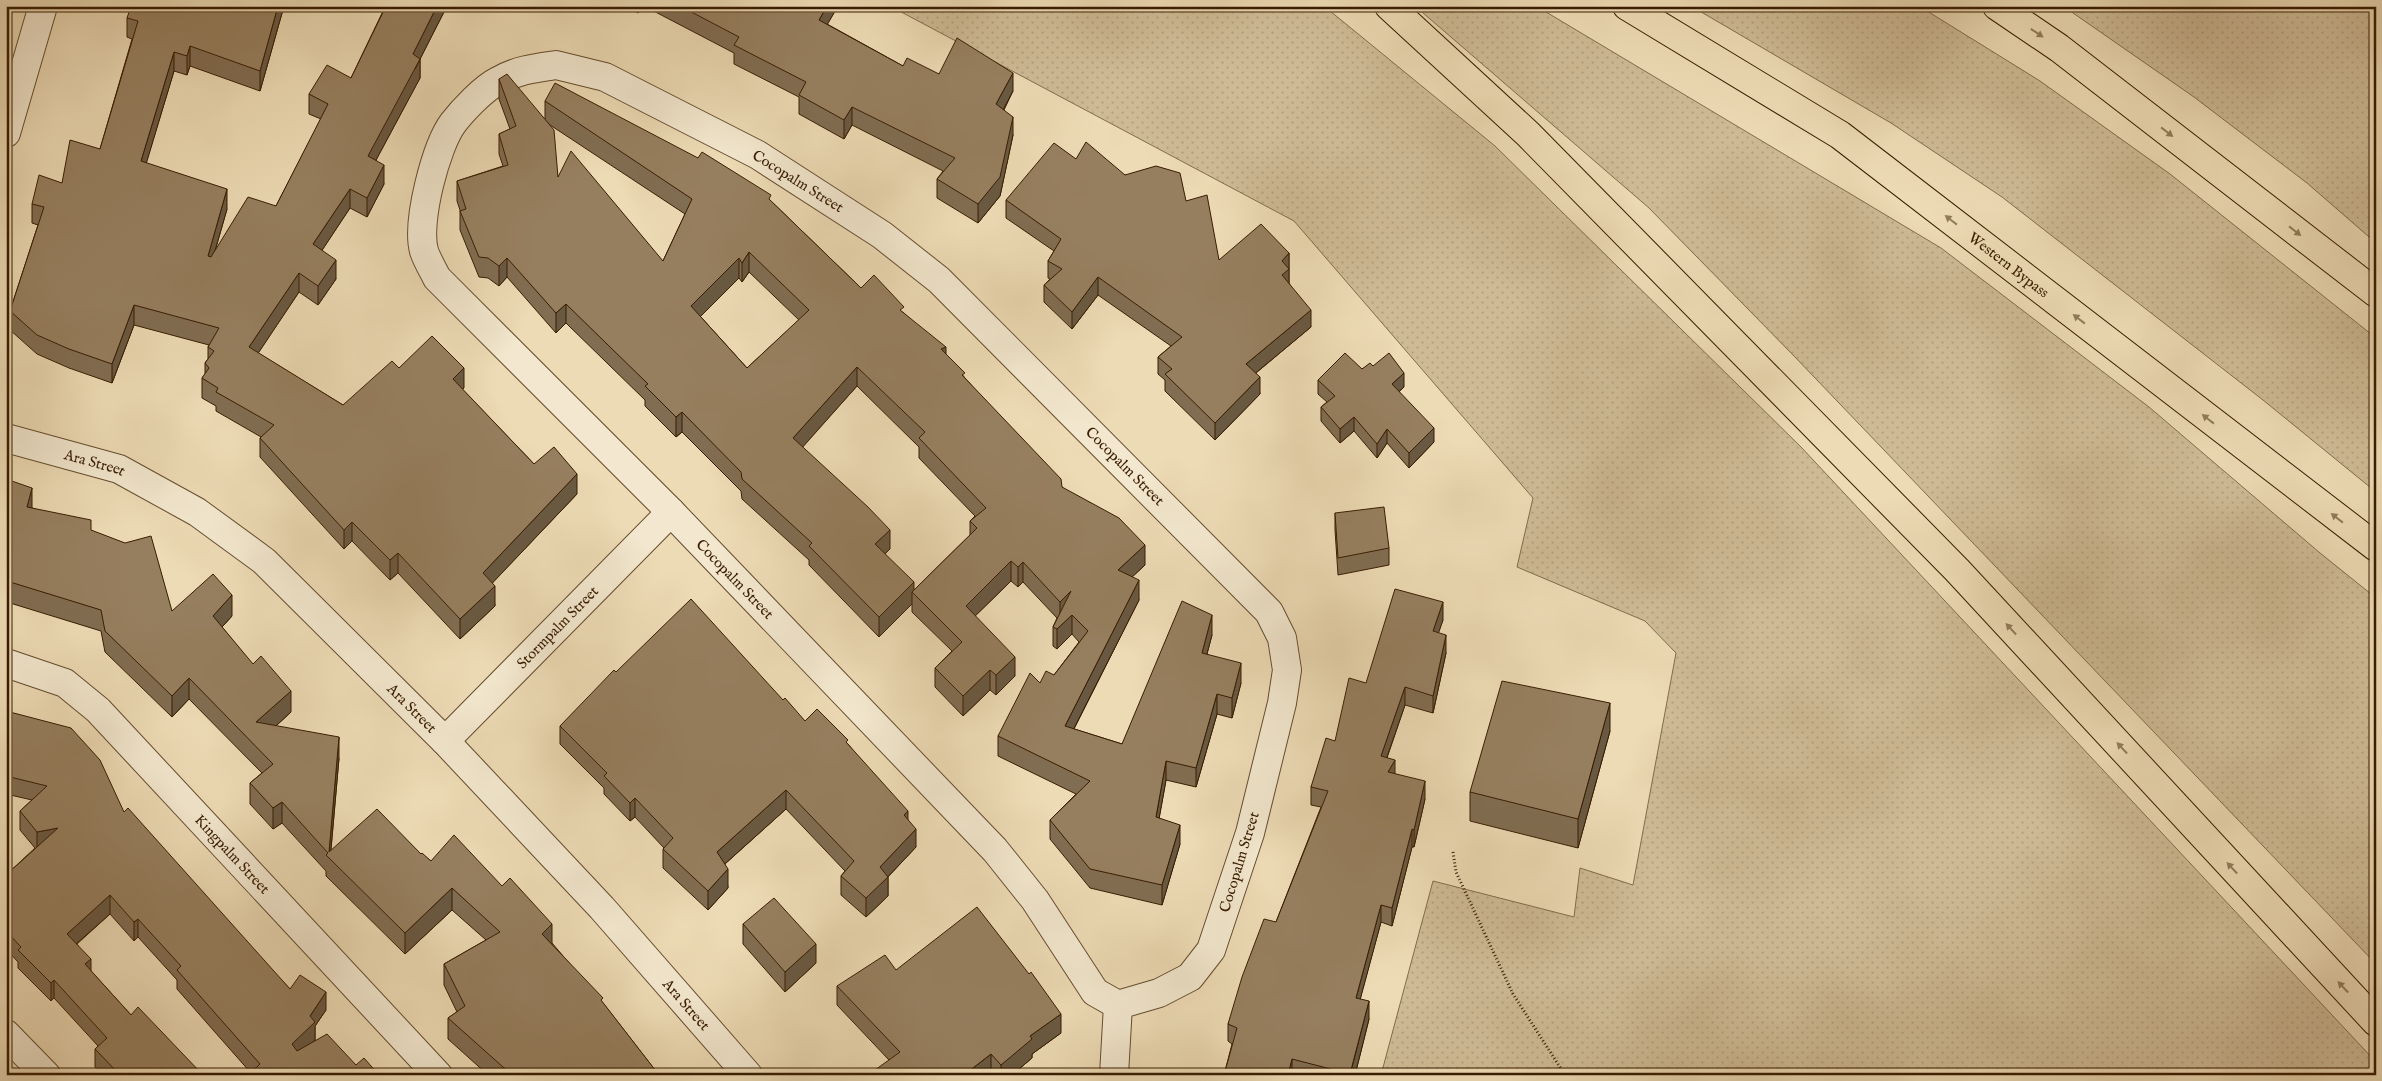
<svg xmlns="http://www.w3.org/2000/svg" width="2382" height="1081" viewBox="0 0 2382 1081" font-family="'IM FELL English',serif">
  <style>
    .grass { fill: url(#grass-dots); stroke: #836c4c }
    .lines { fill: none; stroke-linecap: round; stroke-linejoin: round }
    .minor-casing { stroke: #654c2e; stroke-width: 30 }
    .highway-casing { stroke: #381c01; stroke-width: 30 }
    .path { stroke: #381c01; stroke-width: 3; stroke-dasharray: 1 2.5; stroke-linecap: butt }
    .minor { stroke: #f3e8cf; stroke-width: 28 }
    .highway { stroke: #eddbb5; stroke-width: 28 }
    .wall { fill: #816d52; stroke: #381c01; fill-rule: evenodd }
    .shaded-wall { fill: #695942; stroke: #381c01 }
    .building { fill: #967f5f; stroke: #381c01; fill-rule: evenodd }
    .oneway { fill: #927c5b }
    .labels { text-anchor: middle; stroke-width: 4; stroke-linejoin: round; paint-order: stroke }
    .street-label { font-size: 15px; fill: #381c01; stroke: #f3e8cf }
  </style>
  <defs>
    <pattern id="grass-dots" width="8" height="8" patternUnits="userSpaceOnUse" patternTransform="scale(1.25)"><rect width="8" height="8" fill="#cebb96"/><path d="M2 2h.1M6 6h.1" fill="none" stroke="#b2a080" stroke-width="1.8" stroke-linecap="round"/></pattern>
  </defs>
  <rect width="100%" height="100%" fill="#eddbb5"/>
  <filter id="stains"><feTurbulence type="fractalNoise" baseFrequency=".004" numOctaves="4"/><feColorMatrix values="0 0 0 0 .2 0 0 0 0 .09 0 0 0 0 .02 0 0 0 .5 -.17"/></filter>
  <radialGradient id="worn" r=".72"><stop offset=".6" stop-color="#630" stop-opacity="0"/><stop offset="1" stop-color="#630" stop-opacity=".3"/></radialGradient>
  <g class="grass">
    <polygon points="890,6 1324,6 1495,146 1801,447 2376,1062 2376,1075 1381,1075 1433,881 1574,917 1580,868 1633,885 1676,653 1645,621 1517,567 1533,498 1294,221"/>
    <polygon points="1415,6 1536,6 1941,248 2149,407 2320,553 2376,598 2376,964 1794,356 1649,208"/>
    <polygon points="1691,6 1919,6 2040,81 2170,174 2376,338 2376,492 2263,400 2002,197 1891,123"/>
    <polygon points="2063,6 2376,6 2376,243 2307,183 2194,97"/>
  </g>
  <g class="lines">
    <defs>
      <g id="minor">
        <path d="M556 65 605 77 758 155 882 235 939 280 1269 612 1282 638 1287 670 1282 703 1250 833 1211 950 1190 977 1159 993 1118 1005 1095 992 1035 900 995 850 671 512 437 278C433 270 427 260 424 251 416 222 436 146 453 123 463 110 484 88 498 81 517 70 535 68 556 65Z"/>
        <polyline points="6,133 43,6"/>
        <path id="s1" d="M6 438 119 469 197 512 264 561 445 741 602 908 748 1075"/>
        <path id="s2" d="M6 663 65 683 98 710 438 1075"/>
        <path id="s3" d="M445 741 671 512"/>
        <polyline points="6,1034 46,1075"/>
        <polyline points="1114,1075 1118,1005"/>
      </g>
      <g id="highway">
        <polyline points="1389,6 1528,134 1957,570 2376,1022"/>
        <path id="s4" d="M1627 6 1840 135 2376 547"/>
        <polyline points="1997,6 2059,48 2376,293"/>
      </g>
    </defs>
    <use href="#minor" class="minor-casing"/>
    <use href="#highway" class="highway-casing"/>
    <polyline class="path" points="1453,852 1456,872 1513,994 1565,1075"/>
    <use href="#minor" class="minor"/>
    <use href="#highway" class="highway"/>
  </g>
  <g class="wall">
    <polygon points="284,6 260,91 190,66 187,75 174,71 146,163 227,209 215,251 276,206 321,119 309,114 309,94 351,78 384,9 378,6 447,6 420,59 420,78 376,160 384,184 367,217 350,208 322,250 336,279 318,305 299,292 258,353 343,405 399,368 464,388 462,389 534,464 577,494 492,583 495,606 460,639 398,573 390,580 352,541 344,549 260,457 260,438 261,437 216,411 216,406 202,398 202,378 205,374 205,363 208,359 208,347 209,345 134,325 112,383 69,368 37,354 10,330 10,311 38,225 32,223 32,204 62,183 100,149 132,39 127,37 127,18"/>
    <polygon points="627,6 642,6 638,13"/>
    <polygon points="644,6 838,6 827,24 903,66 1013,91 1004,110 1013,135 1000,196 978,223 937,198 937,179 943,171 852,125 844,139 799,114 799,97 734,64 734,53"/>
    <path d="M499 79 545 119V101L771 201 861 288 904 313 946 354 965 378 1062 487 1145 565 1132 577 1139 600 1074 729 1122 744 1212 635 1207 654 1241 683 1232 718 1217 714 1196 787 1166 780 1159 818 1180 844 1162 905 1090 888 1050 839V820L1076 794 998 756V736L1040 683 1054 675 1079 642 1072 634 1057 649 1053 646V627L1057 618 1023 582 1018 587 1011 581 975 616 1015 676 996 695 990 690 963 716 935 687V668L952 651 912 612V604L879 637 809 565V560L742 499 741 491 682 432 676 437 645 406V400L566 323 556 333 507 277 499 286 488 278 479 277 460 230V210L457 201V181L503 166 499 154V134L510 129 499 99ZM547 123 685 214 663 261 558 177ZM749 272 799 320 747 368 700 316 739 278 742 282ZM857 386 919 447V458L975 516 970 521V535L914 590 885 554 890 549 802 447Z"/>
    <polygon points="1076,159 1125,175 1186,201 1219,260 1289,253 1289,283 1311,327 1256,373 1260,394 1215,440 1165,391 1165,380 1158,374 1158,357 1171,346 1098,295 1072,329 1044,302 1044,285 1050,279 1048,278 1048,261 1054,251 1006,218 1006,200"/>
    <polygon points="1373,366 1404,387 1399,392 1434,442 1409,468 1387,443 1377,458 1354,431 1340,443 1321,421 1321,407 1327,402 1318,394 1318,380"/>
    <polygon points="6,479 32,508 91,530 172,611 232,616 222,627 291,712 276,726 339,758 331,850 421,854 552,943 603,1003 659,1075 488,1075 448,1039 448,1018 457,1012 444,985 444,964 486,940 452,910 405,954 326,876 326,871 282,823 273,829 250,804 250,783 262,773 189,699 172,717 105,652 101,631 10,603 6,617"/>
    <polygon points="1335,513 1389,548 1389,565 1338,575 1335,530"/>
    <polygon points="1443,620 1438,633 1446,653 1433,713 1405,705 1387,758 1395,774 1425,799 1414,847 1412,847 1392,926 1381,922 1360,999 1369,1019 1355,1075 1224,1075 1232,1044 1228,1041 1228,1024 1276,922 1321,807 1311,805 1311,787 1335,741"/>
    <polygon points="616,672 783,700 805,721 848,744 908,820 916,847 888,877 888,896 866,917 841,895 841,876 845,871 786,809 725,864 728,888 708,910 663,868 663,849 664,848 635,817 630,821 604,794 604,788 560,744 560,726"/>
    <polygon points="6,711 124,812 290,989 326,1010 315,1026 315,1040 312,1043 356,1065 379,1075 251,1073 177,989 177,980 138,937 134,941 110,914 77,944 91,971 131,1015 203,1075 102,1075 95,1067 95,1049 98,1046 54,998 51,1001 18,968 18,962 6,949 6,875 35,848 20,830 20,811 32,800 6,794"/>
    <polygon points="1610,731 1578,848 1470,821 1470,792"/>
    <polygon points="743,924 816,963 785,992 743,944"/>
    <polygon points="896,970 1061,1033 1032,1054 1032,1058 1012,1075 993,1075 991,1073 889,1060 837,1005 837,986"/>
  </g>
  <g class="shaded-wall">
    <polygon points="278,6 284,6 260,91 260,71"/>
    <polygon points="437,6 447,6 415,69 420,59 420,78 368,175 368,156 413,54"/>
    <polygon points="638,6 642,6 638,13"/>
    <polygon points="827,6 838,6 819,39 819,20"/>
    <polygon points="190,46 190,66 187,75 187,56"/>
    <polygon points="174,52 174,71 141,181 141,161"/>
    <polygon points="1013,73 1013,91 996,123 996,104"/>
    <polygon points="852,107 852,125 844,139 844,120"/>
    <polygon points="1013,117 1013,135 1000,196 978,223 978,204"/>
    <polygon points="384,165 384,184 367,217 367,198"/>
    <polygon points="227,189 227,209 208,275 208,256"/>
    <polygon points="350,189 350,208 313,264 313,244"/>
    <polygon points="749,252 749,272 742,282 742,263"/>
    <polygon points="1289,253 1289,287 1282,292 1282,261"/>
    <polygon points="507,258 507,277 499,286 499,266"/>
    <polygon points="739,258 739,278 691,326 691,306"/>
    <polygon points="336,260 336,279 318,305 318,286"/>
    <polygon points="299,273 299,292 249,367 249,347"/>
    <polygon points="1098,277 1098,295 1072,329 1072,312"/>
    <polygon points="566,304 566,323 556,333 556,313"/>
    <polygon points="134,305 134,325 112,383 112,364"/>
    <polygon points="1311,310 1311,327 1246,381 1246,364"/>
    <polygon points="946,347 946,367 941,349"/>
    <polygon points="857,367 857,386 793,458 793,438"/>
    <polygon points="464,368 464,388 453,398 453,379"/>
    <polygon points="1404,373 1404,387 1392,398 1392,384"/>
    <polygon points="1260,377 1260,394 1215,440 1215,423"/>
    <polygon points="682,412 682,432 676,437 676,417"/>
    <polygon points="1354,417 1354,431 1340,443 1340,429"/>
    <polygon points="1434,428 1434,442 1409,468 1409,453"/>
    <polygon points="1387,429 1387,443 1377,458 1377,444"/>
    <polygon points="577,474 577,494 483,593 483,573"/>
    <polygon points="32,488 32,509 27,507"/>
    <polygon points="352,522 352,541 344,549 344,530"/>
    <polygon points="890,530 890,549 875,563 875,544"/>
    <polygon points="1145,545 1145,565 1118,590 1118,570"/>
    <polygon points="398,553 398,573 390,580 390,560"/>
    <polygon points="1011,561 1011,581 966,625 966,606"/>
    <polygon points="1023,562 1023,582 1018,587 1018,567"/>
    <polygon points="1139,580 1139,600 1065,746 1065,726"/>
    <polygon points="10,582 10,603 6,617 6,596"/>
    <polygon points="914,582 914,594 912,592 912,604 879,637 879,617"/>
    <polygon points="495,586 495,606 460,639 460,619"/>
    <polygon points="1071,591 1060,622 1060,602"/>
    <polygon points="232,595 232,616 213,637 213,616"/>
    <polygon points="1443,602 1443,620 1433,649 1433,631"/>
    <polygon points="1072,615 1072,634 1057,649 1057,629"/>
    <polygon points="1212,615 1212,635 1202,672 1202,653"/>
    <polygon points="1446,635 1446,653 1433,713 1433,696"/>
    <polygon points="1015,657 1015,676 996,695 996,675"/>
    <polygon points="1241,663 1241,683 1232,718 1232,698"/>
    <polygon points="990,670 990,690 963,716 963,696"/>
    <polygon points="189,678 189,699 172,717 172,696"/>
    <polygon points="1405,687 1405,705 1381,774 1381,756"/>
    <polygon points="291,691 291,712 256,744 256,722"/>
    <polygon points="1217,694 1217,714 1196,787 1196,768"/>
    <polygon points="1610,703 1610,731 1578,848 1578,819"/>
    <polygon points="339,737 339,758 330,859 329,852"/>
    <polygon points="1395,760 1395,778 1388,772"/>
    <polygon points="1166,761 1166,780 1156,836 1156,817"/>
    <polygon points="1425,781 1425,799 1414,847 1414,830"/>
    <polygon points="786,790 786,809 717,871 717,852"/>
    <polygon points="635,798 635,817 630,821 630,803"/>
    <polygon points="282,802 282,823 273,829 273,808"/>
    <polygon points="908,811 908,829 904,815"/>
    <polygon points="1180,825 1180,844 1162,905 1162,885"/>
    <polygon points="58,828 37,850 37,832"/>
    <polygon points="916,829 916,847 881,884 888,877 888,896 866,917 866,898 880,867"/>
    <polygon points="1412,829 1412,847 1392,926 1392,908"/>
    <polygon points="728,869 728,888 708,910 708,891"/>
    <polygon points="452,888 452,910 405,954 405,933"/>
    <polygon points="110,895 110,914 67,952 67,934"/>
    <polygon points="1381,905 1381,922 1356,1015 1356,998"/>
    <polygon points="138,919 138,937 134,941 134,922"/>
    <polygon points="552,924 552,945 542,934"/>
    <polygon points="816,944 816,963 785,992 785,972"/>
    <polygon points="91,959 91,977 85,964"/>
    <polygon points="54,980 54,998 51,1001 51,983"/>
    <polygon points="326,992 326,1010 315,1026 315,1040 292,1062 292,1044"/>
    <polygon points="1369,1001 1369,1019 1355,1075 1350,1075"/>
    <polygon points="1061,1014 1061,1033 1032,1054 1032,1058 1012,1075 1001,1075 1001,1065 1030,1036"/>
    <polygon points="991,1054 991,1073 989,1075 964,1075"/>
    <polygon points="1292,1059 1292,1075 1288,1075"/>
  </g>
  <g class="building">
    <polygon points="131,6 278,6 260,71 190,46 187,56 174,52 141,161 227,189 208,256 211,257 248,197 276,206 328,104 309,94 327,65 351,78 386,6 437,6 413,54 420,59 368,156 384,165 367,198 350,189 313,244 336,260 318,286 299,273 249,347 343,405 392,361 399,368 432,336 464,368 453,379 534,464 554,447 577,474 483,573 495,586 460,619 398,553 390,560 352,522 344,530 260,438 274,425 216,392 218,388 202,378 209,368 205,363 214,351 208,347 219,328 134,305 112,364 69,349 37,335 10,311 44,207 32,204 39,175 62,183 70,140 100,149 138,21 127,18"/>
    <polygon points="680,6 827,6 819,20 903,66 907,58 939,74 957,38 1013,73 996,104 1013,117 1000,177 978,204 937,179 955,158 852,107 844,120 799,95 806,82 734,45 739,37"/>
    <path d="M507 74 554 130 558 177 571 151 663 261 692 199 545 101 555 83 698 158 702 152 771 195 769 199 861 288 874 275 904 307 900 310 946 347 941 349 965 373 962 375 1061 479 1062 487 1119 518 1145 545 1118 570 1139 580 1065 726 1122 744 1182 601 1212 615 1202 653 1241 663 1232 698 1217 694 1196 768 1166 761 1156 817 1180 825 1162 885 1090 869 1050 820 1090 781 998 736 1030 673 1040 683 1046 671 1054 675 1088 631 1072 615 1057 629 1053 627 1071 591 1060 602 1023 562 1018 567 1011 561 966 606 1015 657 996 675 990 670 963 696 935 668 962 642 912 592 977 528 970 521 986 508 919 438 925 432 857 367 793 438 868 507 890 530 875 544 914 582 879 617 809 546 812 543 742 479 741 472 682 412 676 417 645 386 648 384 566 304 556 313 507 258 499 266 488 258 479 257 460 211 466 209 457 181 508 165 499 134 516 126 499 79ZM749 252 809 310 747 368 691 306 739 258 742 263Z"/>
    <polygon points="1086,142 1125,175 1156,166 1180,173 1186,201 1207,195 1219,260 1261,224 1289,253 1282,261 1289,269 1282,275 1311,310 1246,364 1260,377 1215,423 1165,374 1172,369 1158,357 1182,337 1098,277 1072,312 1044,285 1062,269 1048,261 1061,239 1006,200 1054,143 1076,159"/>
    <polygon points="1345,353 1362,369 1370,363 1373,366 1389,353 1404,373 1392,384 1434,428 1409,453 1387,429 1377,444 1354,417 1340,429 1321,407 1335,396 1318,380"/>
    <polygon points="6,479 32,488 27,507 91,520 91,530 125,543 151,536 172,611 213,574 232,595 213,616 253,664 261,656 291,691 256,722 339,737 329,852 377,809 421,854 422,853 431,861 454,835 502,886 510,878 552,924 542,934 603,998 601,1000 659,1075 512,1075 448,1018 465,1006 444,964 500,932 452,888 405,933 326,855 328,853 282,802 273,808 250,783 273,764 189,678 172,696 105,631 101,610 10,582 6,596"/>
    <polygon points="1384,507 1389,548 1338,558 1335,513"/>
    <polygon points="1395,589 1443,602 1433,631 1446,635 1433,696 1405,687 1381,756 1395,760 1388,772 1425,781 1414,830 1412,829 1392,908 1381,905 1356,998 1369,1001 1350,1074 1292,1059 1288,1075 1224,1075 1237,1028 1228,1024 1242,977 1264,919 1276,922 1328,791 1311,787 1326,738 1335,741 1349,678 1366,683"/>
    <polygon points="691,599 783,700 785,698 805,721 817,709 848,740 846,742 908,811 904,815 916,829 880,867 888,877 866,898 841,876 854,861 786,790 717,852 728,869 708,891 663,849 673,838 635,798 630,803 604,776 607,773 560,726 614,670 616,672"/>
    <polygon points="1502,681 1610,703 1578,819 1470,792"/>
    <polygon points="6,711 71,728 100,760 124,812 128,808 290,989 300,975 326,992 310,1016 315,1022 292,1044 297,1051 327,1034 356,1065 364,1058 379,1075 249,1075 260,1064 177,970 181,966 138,919 134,922 110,895 67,934 91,959 85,964 131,1015 138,1007 203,1075 129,1075 128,1073 126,1075 120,1075 95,1049 107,1038 54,980 51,983 18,950 21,947 6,931 6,875 58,828 37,832 20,811 47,786 6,776"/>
    <polygon points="774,898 816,944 785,972 743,924"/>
    <polygon points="977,907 1029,974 1031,972 1061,1014 1030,1036 1032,1039 1001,1065 991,1054 964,1075 868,1075 900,1052 837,986 885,955 896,970"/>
  </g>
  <defs><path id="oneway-solid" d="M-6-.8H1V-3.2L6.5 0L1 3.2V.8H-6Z" transform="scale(1.25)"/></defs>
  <g class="oneway">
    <use href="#oneway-solid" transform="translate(2037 33) rotate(34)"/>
    <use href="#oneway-solid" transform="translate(2167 132) rotate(38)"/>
    <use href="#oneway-solid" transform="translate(1951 220) rotate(-142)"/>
    <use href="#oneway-solid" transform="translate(2295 231) rotate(38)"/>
    <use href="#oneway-solid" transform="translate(2079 319) rotate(-142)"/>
    <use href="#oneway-solid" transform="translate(2208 419) rotate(-142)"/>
    <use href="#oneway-solid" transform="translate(2337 518) rotate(-142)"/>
    <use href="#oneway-solid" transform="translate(2011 629) rotate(-133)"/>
    <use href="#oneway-solid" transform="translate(2122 748) rotate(-133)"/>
    <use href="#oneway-solid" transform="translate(2232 868) rotate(-133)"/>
    <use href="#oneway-solid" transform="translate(2343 987) rotate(-133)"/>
  </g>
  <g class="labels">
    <g class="street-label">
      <text transform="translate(798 181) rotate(32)" y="5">Cocopalm Street</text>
      <text dy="5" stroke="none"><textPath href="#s4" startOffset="462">Western Bypass</textPath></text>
      <text dy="5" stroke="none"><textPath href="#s1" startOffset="92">Ara Street</textPath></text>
      <text transform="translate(1125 466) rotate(45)" y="5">Cocopalm Street</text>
      <text transform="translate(735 579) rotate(46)" y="5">Cocopalm Street</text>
      <text dy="5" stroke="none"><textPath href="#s3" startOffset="160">Stormpalm Street</textPath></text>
      <text dy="5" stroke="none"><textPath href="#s1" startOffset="498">Ara Street</textPath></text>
      <text dy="5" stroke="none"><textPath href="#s2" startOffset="302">Kingpalm Street</textPath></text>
      <text transform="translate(1239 862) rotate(-73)" y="5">Cocopalm Street</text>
      <text dy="5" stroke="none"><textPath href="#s1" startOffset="902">Ara Street</textPath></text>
    </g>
  </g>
  <rect width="2382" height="1081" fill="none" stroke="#eddbb5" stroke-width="25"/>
  <rect x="8" y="8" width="2367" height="1066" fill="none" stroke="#381c01" stroke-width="2.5"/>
  <rect x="12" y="12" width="2357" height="1056" fill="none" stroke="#381c01"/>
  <rect width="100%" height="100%" filter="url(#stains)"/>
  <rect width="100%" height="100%" fill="url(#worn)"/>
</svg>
